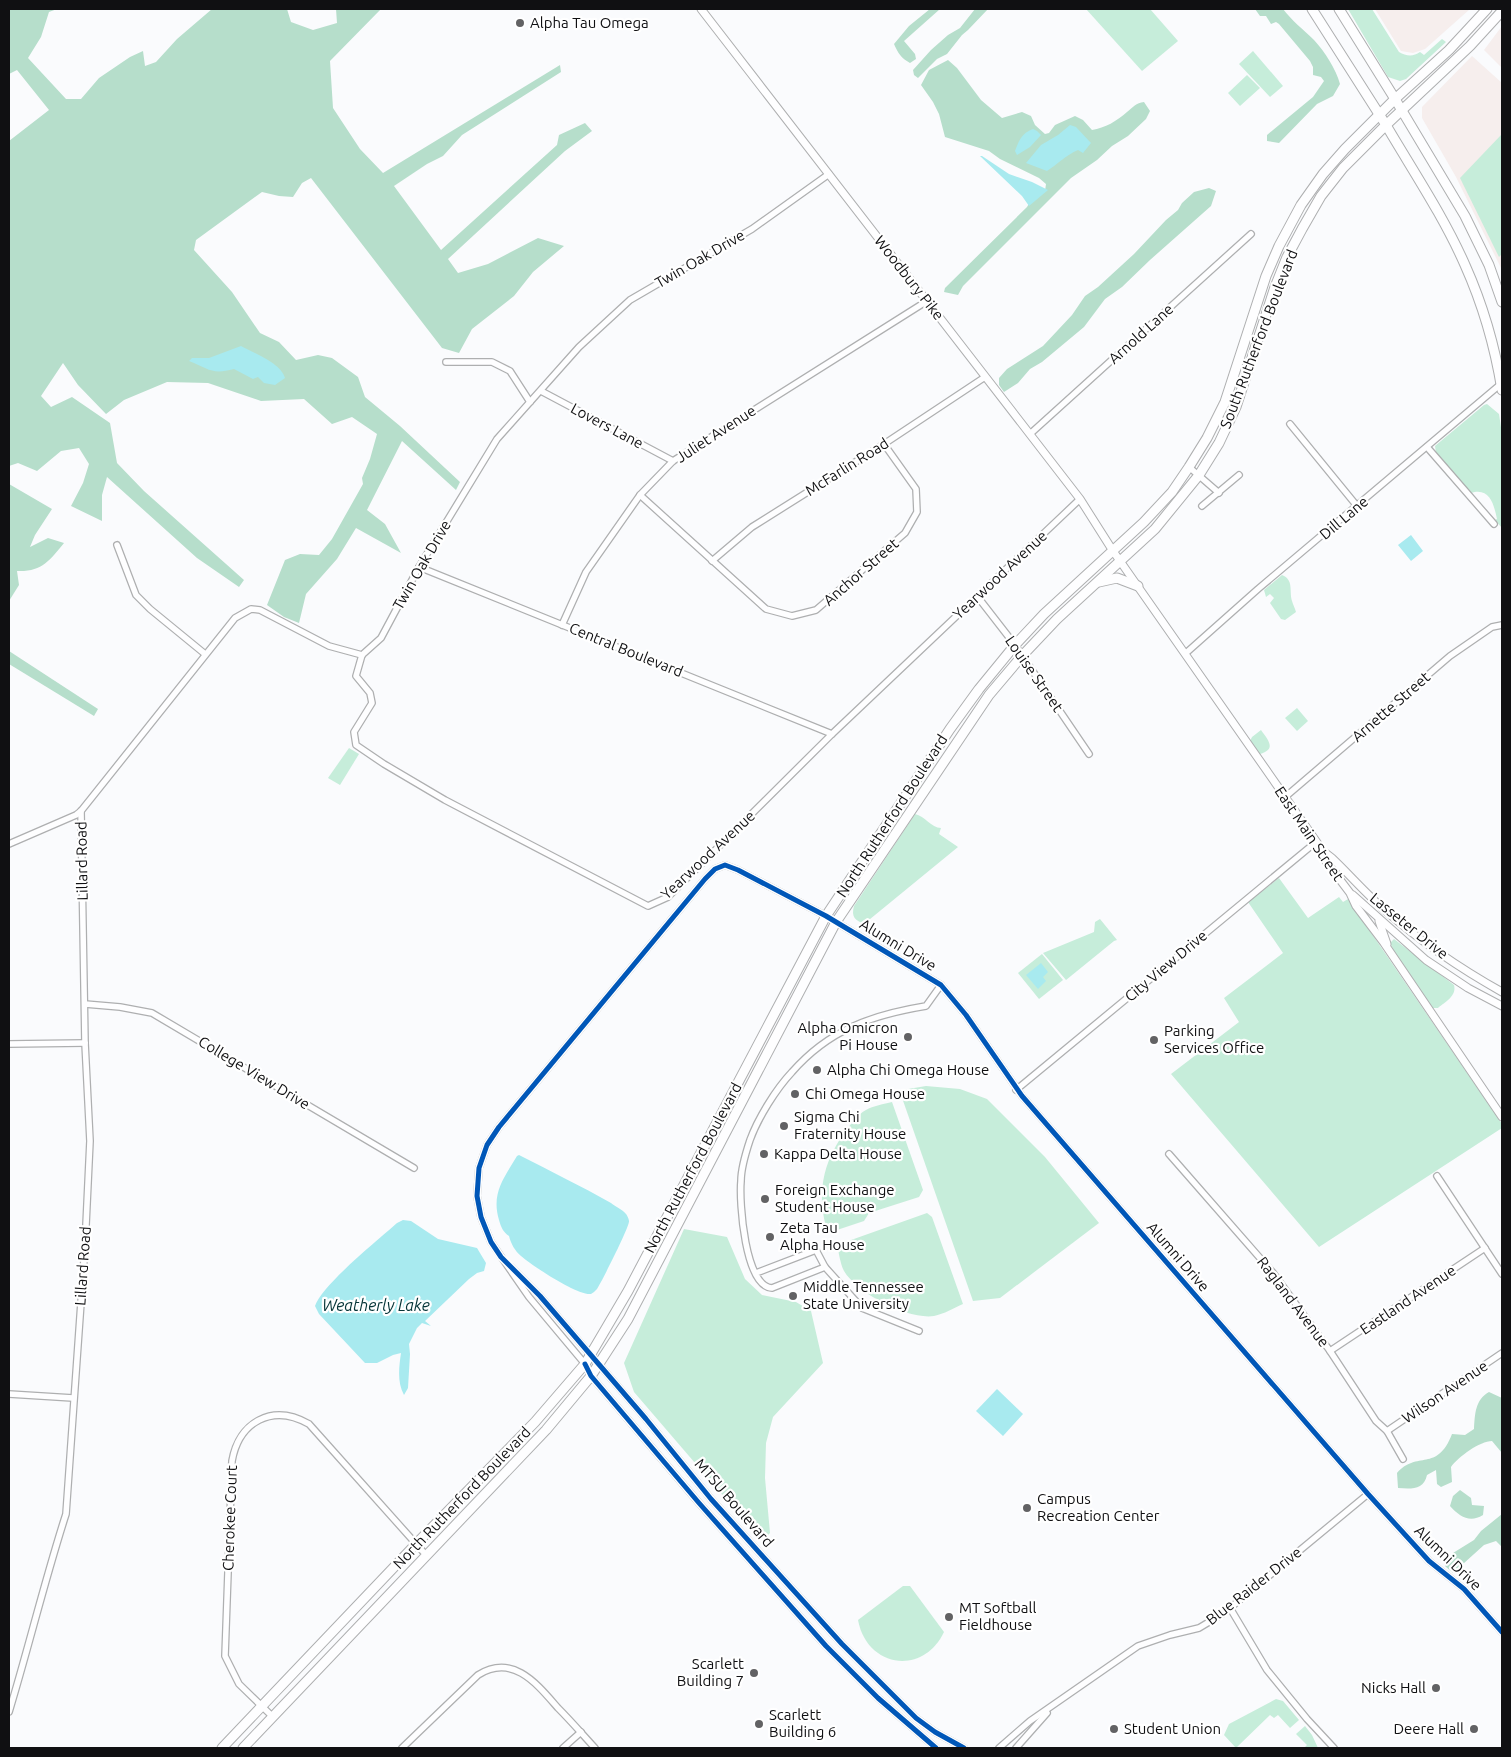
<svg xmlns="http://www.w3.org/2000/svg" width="1511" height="1757" viewBox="0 0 1511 1757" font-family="Ubuntu,sans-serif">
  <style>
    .commercial { fill: #f6eeed }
    .green { fill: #c6edda }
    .forest { fill: #b6decb }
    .water { fill: #a8eaef }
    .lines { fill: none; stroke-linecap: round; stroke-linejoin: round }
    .minor-casing { stroke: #aeafb0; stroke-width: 8 }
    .tertiary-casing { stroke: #aeafb0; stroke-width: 9 }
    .primary-casing { stroke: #aeafb0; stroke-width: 11 }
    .trunk-casing { stroke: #aeafb0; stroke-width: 11 }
    .minor { stroke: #fefeff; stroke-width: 5.5 }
    .tertiary { stroke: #fefeff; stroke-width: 7 }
    .primary { stroke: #fefeff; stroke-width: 9 }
    .trunk { stroke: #fefeff; stroke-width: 9 }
    .cycleway-casing { stroke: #fff; stroke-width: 8 }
    .cycleway { stroke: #0057b8; stroke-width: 5 }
    .poi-dot { fill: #626264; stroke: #fff; stroke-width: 2 }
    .labels { text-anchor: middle; stroke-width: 4.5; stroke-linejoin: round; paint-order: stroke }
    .poi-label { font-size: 15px; fill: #101012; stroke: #fff; text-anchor: start }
    .street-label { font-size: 15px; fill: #101012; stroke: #fff }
    .water-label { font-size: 16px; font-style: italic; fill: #063538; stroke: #fff }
  </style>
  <rect width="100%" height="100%" fill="#fafbfd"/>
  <g class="commercial">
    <polygon points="1375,9 1470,9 1425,49 1413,53 1401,51"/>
    <polygon points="1502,26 1502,68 1484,50"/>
    <polygon points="1472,56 1502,83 1502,270 1456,177 1422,118 1422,107"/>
  </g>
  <g class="green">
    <polygon points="1086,9 1150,9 1178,41 1142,71"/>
    <path d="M1348 9H1372L1399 52C1406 56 1413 57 1420 52L1424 55 1442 39 1446 42 1406 79 1400 81 1388 77Z"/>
    <polygon points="1253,51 1283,86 1270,97 1239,64"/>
    <polygon points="1247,75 1260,88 1240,106 1228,93"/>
    <polygon points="1502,134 1502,254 1499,257 1460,178"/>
    <path d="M1487 404 1499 414 1502 434V528L1495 520 1497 519C1494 505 1490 487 1471 493L1436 453 1435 446 1484 405Z"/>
    <path d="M1282 575C1294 580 1289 590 1292 601 1293 605 1295 608 1296 612L1285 620 1281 619 1270 603 1274 598 1270 594 1266 597 1264 590Z"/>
    <polygon points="1297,708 1308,721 1297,731 1285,718"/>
    <path d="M1261 730C1268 740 1277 749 1260 754L1250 741 1252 737Z"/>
    <polygon points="349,748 359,754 340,785 328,778"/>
    <path d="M915 814C925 816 931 828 941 828L939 834 958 847 864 924C855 920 851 917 854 906Z"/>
    <polygon points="1279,878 1308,918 1339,897 1343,902 1348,899 1502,1124 1502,1128 1319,1247 1171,1074 1239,1022 1224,998 1283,953 1248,902"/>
    <polygon points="1100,919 1117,940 1114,941 1066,980 1043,953 1094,932 1095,922"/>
    <path d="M1394 939 1454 985C1457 996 1445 1002 1438 1008H1433L1394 951 1390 943Z"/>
    <polygon points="1042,954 1063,980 1039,999 1018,973"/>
    <polygon points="926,1086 960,1089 987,1099 1045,1157 1099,1223 1000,1298 973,1301 900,1092 908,1089"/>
    <path d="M892 1102 923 1190 919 1197 869 1213 864 1221 828 1233C816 1196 822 1163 845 1132 850 1125 858 1114 866 1110 873 1106 884 1104 892 1102Z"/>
    <path d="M927 1213 932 1217 963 1304C954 1308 944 1314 934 1316 908 1320 857 1293 844 1271 840 1263 839 1253 837 1245Z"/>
    <polygon points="684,1229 727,1237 745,1279 762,1295 796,1302 811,1311 823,1363 773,1417 766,1443 765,1478 770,1533 762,1541 634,1392 624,1363"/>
    <path d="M903 1586H910L944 1632C923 1676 867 1668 858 1620Z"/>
    <polygon points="1276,1699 1283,1701 1299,1720 1290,1728 1278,1715 1274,1718 1270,1715 1236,1748 1224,1735 1229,1724"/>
    <polygon points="1305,1726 1312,1735 1318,1748 1304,1748 1307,1745 1296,1734"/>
  </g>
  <g class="forest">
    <polygon points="9,9 57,9 49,12 41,37 28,58 66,99 81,99 99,78 130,57 143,51 145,66 156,62 177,39 212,9 287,9 291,22 313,30 337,23 336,9 381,9 330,61 333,108 360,149 383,173 560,65 561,72 462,135 443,156 427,164 394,186 441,250 557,145 559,135 585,123 592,131 565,151 448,259 458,273 488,264 538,238 564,246 533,272 514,296 472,329 459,353 442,348 311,178 302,183 293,197 279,196 262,192 196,240 194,250 232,292 260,333 279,342 296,360 318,355 332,358 358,377 365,397 400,426 460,482 456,490 402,441 367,510 385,524 401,553 356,528 337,559 306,594 299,623 284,617 267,605 285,560 300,554 319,555 332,539 363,484 362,478 370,459 377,434 352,417 332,424 304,399 261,401 208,383 167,382 124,400 106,414 78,385 63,363 41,396 51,407 72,397 110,423 117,463 144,491 244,580 239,587 197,558 107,477 102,495 102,521 71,506 83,483 89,464 79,448 61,451 37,471 18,463 9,466 9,141 49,110 17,70 9,74"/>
    <path d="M930 9H940L904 41 915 54 916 59 910 63C901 58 898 53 894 44L909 26Z"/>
    <polygon points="975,9 988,9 968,30 962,35 947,54 937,59 918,78 914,75 913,70 931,50 948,35 960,28"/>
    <path d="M1255 9H1283C1292 21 1303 29 1314 40 1325 52 1336 69 1340 84L1333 96 1317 104 1279 143 1267 141V135L1313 97 1324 81 1321 77 1313 75V67L1310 61 1279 24 1276 22 1271 24 1266 16H1260Z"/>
    <path d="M948 60 957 68 981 100 1002 118 1022 112 1031 116 1035 125 1045 134 1049 133 1055 125 1075 116 1083 120 1092 130C1105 128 1117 121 1127 112 1133 107 1136 103 1144 102L1150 111 1146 119 1128 136 1112 146 1097 160 1071 178 963 286 958 295 944 292 945 288 1027 207 1031 200 1045 191 1046 184 1039 178 1000 159 989 151 945 137 939 114 933 102 921 85 929 70Z"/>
    <polygon points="1209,188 1216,191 1211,206 1150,260 1122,287 1105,299 1084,327 1042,362 1030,369 1018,383 1004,392 999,385 999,378 1007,369 1043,346 1072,315 1085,296 1098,287 1134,254 1166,220 1178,210 1182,203 1194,192"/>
    <path d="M9 484 52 509 35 535 30 547 48 538 64 543C49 561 42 572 17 571L19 585 9 601Z"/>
    <polygon points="9,651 98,709 94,716 9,664"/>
    <path d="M1489 1392 1502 1398V1453L1492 1441C1480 1441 1458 1457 1451 1467L1452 1482 1441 1487 1437 1484 1436 1470 1427 1475C1424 1490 1411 1489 1398 1488L1397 1473C1417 1450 1437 1473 1452 1434L1465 1435 1474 1429C1475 1414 1475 1400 1489 1392Z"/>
    <path d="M1460 1490 1471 1498 1472 1505 1484 1506 1483 1515C1470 1523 1460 1517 1450 1506L1453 1496Z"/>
    <polygon points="1502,1514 1502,1547 1496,1541 1484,1545 1453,1573 1445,1566 1453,1553 1474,1540 1481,1531"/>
  </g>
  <g class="water">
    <path d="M1070 125 1076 127 1091 143 1083 153 1078 150C1066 155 1058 164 1047 171L1026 163 1041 145 1058 135Z"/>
    <path d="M1033 129 1037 131 1041 135 1030 147 1017 155 1015 151C1019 140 1022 133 1033 129Z"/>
    <polygon points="980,156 982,156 1009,174 1032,182 1048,190 1029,206 1022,196"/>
    <path d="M241 346C254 353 281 363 285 378L275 385 264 383 258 377 253 379 234 369C212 375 209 369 189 361L192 358H209Z"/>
    <polygon points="1411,535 1423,551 1411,561 1398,545"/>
    <polygon points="1041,963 1048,972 1043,977 1046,981 1038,989 1026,975"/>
    <path d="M519 1155C550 1171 581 1186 611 1203 616 1207 622 1209 626 1214 627 1215 629 1219 629 1221 630 1226 601 1283 597 1289 595 1291 593 1293 591 1294 578 1296 531 1265 521 1256 515 1251 511 1244 509 1236 503 1232 501 1227 499 1220 491 1193 504 1178 517 1156Z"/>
    <path d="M403 1220 411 1221 438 1239 477 1248 486 1263 484 1271 477 1273 469 1279 425 1321 431 1326 422 1323 417 1328 409 1344 410 1354 408 1388 404 1395C397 1382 399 1367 401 1353L393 1355 377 1363H365L319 1314 315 1306C322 1285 378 1240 397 1223Z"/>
    <polygon points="997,1389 1023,1414 1003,1436 976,1411"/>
  </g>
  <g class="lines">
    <defs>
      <g id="minor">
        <polyline points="446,362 492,362 510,371 530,402"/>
        <polyline points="541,391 673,461"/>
        <polyline points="1290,424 1357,506"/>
        <polyline points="1030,434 1251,234"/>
        <polyline points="1427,447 1494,524"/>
        <polyline points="1189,467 1219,493"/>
        <polyline points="640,495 766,609 792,616 816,610 905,533 917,512 916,489 884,444"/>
        <polyline points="1202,506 1239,475"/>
        <polyline points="117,545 136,595 150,609 205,654"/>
        <polyline points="712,561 752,527 884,444 985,377"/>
        <polyline points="419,567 832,734"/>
        <polyline points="977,596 1015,645 1089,754"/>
        <polyline points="562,625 586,572 640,495 673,461 927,301"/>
        <polyline points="1186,653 1258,589 1502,383"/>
        <polyline points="362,655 356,676 370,693 372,703 354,732 356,745 384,764 445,800 648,906 668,897 832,734 1080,499"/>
        <polyline points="362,655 381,638 419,567 497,439 579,347 630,300 752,229 829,174"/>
        <polyline points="1284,798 1450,656 1492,627 1502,625"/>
        <polyline points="9,844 76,815 81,811 235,618 251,609 260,610 329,646 362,655"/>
        <polyline points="85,1004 120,1007 152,1013 414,1168"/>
        <polyline points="9,1044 85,1043"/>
        <polyline points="1016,1090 1316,842"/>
        <polyline points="1169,1154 1274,1274 1330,1351 1376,1421 1387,1431 1403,1459"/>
        <polyline points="1437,1176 1502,1274"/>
        <polyline points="511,1267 540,1296 646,1419 711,1499 842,1644 916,1718 935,1732 964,1748"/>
        <polyline points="825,1267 862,1308 919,1331"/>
        <path d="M756 1273 816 1250 825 1267 772 1288C745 1287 739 1202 741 1181 741 1169 746 1152 750 1140 758 1118 776 1089 792 1072 829 1030 871 1015 926 1006L941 985"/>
        <polyline points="1330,1351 1485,1248"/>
        <polyline points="9,1394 73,1398"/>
        <polyline points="1387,1431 1502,1353"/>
        <polyline points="1230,1608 1267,1670 1307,1719 1334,1748"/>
        <path d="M9 1712C29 1646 45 1579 66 1514L85 1246 90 1141 85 1043 81 811"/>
        <path d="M273 1717 239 1684 225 1656 232 1461C239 1422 272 1403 309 1424L426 1555"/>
        <path d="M402 1748 478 1675C513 1653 537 1684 558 1708 571 1721 583 1735 595 1748"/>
        <polyline points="563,1748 581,1732"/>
        <polyline points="936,1748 878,1698 826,1646 699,1503 591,1376 585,1364 529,1297 491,1242 481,1217 477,1196 479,1168 487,1145 499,1127 705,879 715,869 725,865 738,870 826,916 941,985 966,1015 1022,1096 1368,1494 1429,1561 1464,1589 1502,1632"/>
        <polyline points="999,1748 1030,1721 1138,1646 1170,1635 1199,1628 1224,1613 1368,1494"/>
        <polyline points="1016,1748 1047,1713"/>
      </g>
      <g id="tertiary">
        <polyline points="701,9 1080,499 1113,551 1323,851 1325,860 1350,893 1356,906 1384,943 1502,1117"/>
        <path d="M1323 851 1332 858C1350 875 1367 895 1386 911 1421 942 1461 969 1502 992"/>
        <polyline points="1353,895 1426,960 1468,988 1502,1006"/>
        <polyline points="1379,921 1387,944"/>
      </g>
      <g id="primary">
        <polyline points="1099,582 1117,578 1138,586"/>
        <polyline points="222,1748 416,1544 535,1422 585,1364 628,1291 826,916 950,729 979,689 1015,645 1044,614 1144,522 1172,492 1189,467 1207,438 1225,402 1266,276 1279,246 1301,205 1323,174 1345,149 1395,99 1465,216 1489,265 1502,302"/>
        <path d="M243 1748 546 1430 591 1376 628 1319 836 922 989 695 1022 656 1057 619 1155 529 1199 475 1219 443 1236 407 1275 287 1287 257 1302 229 1321 196 1343 168 1386 125C1413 171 1444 217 1465 265 1483 305 1495 347 1502 390"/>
      </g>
      <g id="trunk">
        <polyline points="1312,9 1386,125 1470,46 1502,11"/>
        <polyline points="1339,9 1395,99 1449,50 1487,9"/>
      </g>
    </defs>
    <use href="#minor" class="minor-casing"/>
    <use href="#tertiary" class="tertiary-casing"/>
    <use href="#primary" class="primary-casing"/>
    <use href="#trunk" class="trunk-casing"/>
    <use href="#minor" class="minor"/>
    <use href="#tertiary" class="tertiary"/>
    <use href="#primary" class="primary"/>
    <use href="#trunk" class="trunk"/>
    <defs>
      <g id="cycleway">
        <polyline points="585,1364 591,1376 699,1503 826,1646 878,1698 936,1748"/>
        <polyline points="964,1748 935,1732 916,1718 842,1644 711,1499 646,1419 540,1296 501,1257 491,1242 481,1217 477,1196 479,1168 487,1145 499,1127 705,879 715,869 725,865 738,870 826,916 941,985 966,1015 1022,1096 1368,1494 1429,1561 1464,1589 1502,1632"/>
      </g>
    </defs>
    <use href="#cycleway" class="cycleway-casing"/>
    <use href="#cycleway" class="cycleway"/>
  </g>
  <g class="poi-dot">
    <circle cx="520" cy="23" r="5"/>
    <circle cx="908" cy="1037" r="5"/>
    <circle cx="1154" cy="1040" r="5"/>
    <circle cx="817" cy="1070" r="5"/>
    <circle cx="795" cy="1094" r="5"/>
    <circle cx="784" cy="1126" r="5"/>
    <circle cx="764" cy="1154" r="5"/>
    <circle cx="765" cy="1199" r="5"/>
    <circle cx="770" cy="1237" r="5"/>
    <circle cx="793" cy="1296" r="5"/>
    <circle cx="1027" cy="1508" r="5"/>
    <circle cx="949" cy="1617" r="5"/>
    <circle cx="754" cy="1673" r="5"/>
    <circle cx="1436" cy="1688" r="5"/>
    <circle cx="759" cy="1724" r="5"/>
    <circle cx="1114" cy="1729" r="5"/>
    <circle cx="1474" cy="1729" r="5"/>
  </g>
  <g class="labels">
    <g class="poi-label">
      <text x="530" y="28">Alpha Tau Omega</text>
      <text x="898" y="1033" text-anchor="end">Alpha Omicron<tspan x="898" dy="17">Pi House</tspan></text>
      <text x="1164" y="1036">Parking<tspan x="1164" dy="17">Services Office</tspan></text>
      <text x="827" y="1075">Alpha Chi Omega House</text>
      <text x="805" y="1099">Chi Omega House</text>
      <text x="794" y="1122">Sigma Chi<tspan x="794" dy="17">Fraternity House</tspan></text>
      <text x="774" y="1159">Kappa Delta House</text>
      <text x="775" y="1195">Foreign Exchange<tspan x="775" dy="17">Student House</tspan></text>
      <text x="780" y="1233">Zeta Tau<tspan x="780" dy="17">Alpha House</tspan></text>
      <text x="803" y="1292">Middle Tennessee<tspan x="803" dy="17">State University</tspan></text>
      <text x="1037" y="1504">Campus<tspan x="1037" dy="17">Recreation Center</tspan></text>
      <text x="959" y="1613">MT Softball<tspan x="959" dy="17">Fieldhouse</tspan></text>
      <text x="744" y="1669" text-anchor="end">Scarlett<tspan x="744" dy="17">Building 7</tspan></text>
      <text x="1426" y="1693" text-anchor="end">Nicks Hall</text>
      <text x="769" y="1720">Scarlett<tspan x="769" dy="17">Building 6</tspan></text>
      <text x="1124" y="1734">Student Union</text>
      <text x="1464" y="1734" text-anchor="end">Deere Hall</text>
    </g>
    <g class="street-label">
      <text transform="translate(700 259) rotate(-30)" y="5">Twin Oak Drive</text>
      <text transform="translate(909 278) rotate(52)" y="5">Woodbury Pike</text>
      <text transform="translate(1141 334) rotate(-42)" y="5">Arnold Lane</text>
      <text transform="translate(1259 339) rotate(-69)" y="5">South Rutherford Boulevard</text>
      <text transform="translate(607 426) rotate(28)" y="5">Lovers Lane</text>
      <text transform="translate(716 434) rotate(-33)" y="5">Juliet Avenue</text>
      <text transform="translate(847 467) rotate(-32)" y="5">McFarlin Road</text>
      <text transform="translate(1344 518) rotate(-40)" y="5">Dill Lane</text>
      <text transform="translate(422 565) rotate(-60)" y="5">Twin Oak Drive</text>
      <text transform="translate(861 572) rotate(-41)" y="5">Anchor Street</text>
      <text transform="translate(1000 575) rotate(-43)" y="5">Yearwood Avenue</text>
      <text transform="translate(626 650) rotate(22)" y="5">Central Boulevard</text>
      <text transform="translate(1034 674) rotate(55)" y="5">Louise Street</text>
      <text transform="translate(1391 707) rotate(-41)" y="5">Arnette Street</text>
      <text transform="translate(892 816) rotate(-57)" y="5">North Rutherford Boulevard</text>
      <text transform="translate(1309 834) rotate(56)" y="5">East Main Street</text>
      <text transform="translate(708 855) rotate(-43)" y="5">Yearwood Avenue</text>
      <text transform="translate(82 861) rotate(-91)" y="5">Lillard Road</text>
      <text transform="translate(1409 926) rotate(39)" y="5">Lasseter Drive</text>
      <text transform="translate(898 945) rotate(31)" y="5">Alumni Drive</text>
      <text transform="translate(1166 966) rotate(-40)" y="5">City View Drive</text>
      <text transform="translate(254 1073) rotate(31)" y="5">College View Drive</text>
      <text transform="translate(693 1168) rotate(-62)" y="5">North Rutherford Boulevard</text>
      <text transform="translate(1178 1257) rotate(49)" y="5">Alumni Drive</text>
      <text transform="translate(83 1266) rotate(-86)" y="5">Lillard Road</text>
      <text transform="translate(1408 1300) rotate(-34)" y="5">Eastland Avenue</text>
      <text transform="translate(1293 1302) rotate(53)" y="5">Ragland Avenue</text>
      <text transform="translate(1445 1392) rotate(-34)" y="5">Wilson Avenue</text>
      <text transform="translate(462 1498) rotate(-46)" y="5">North Rutherford Boulevard</text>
      <text transform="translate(734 1503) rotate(49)" y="5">MTSU Boulevard</text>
      <text transform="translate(230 1518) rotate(-88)" y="5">Cherokee Court</text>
      <text transform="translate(1448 1558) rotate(44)" y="5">Alumni Drive</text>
      <text transform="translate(1254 1586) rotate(-38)" y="5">Blue Raider Drive</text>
    </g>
    <g class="water-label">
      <text x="376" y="1311">Weatherly Lake</text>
    </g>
  </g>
  <rect width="1511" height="1757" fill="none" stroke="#101012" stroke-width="20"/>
</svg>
